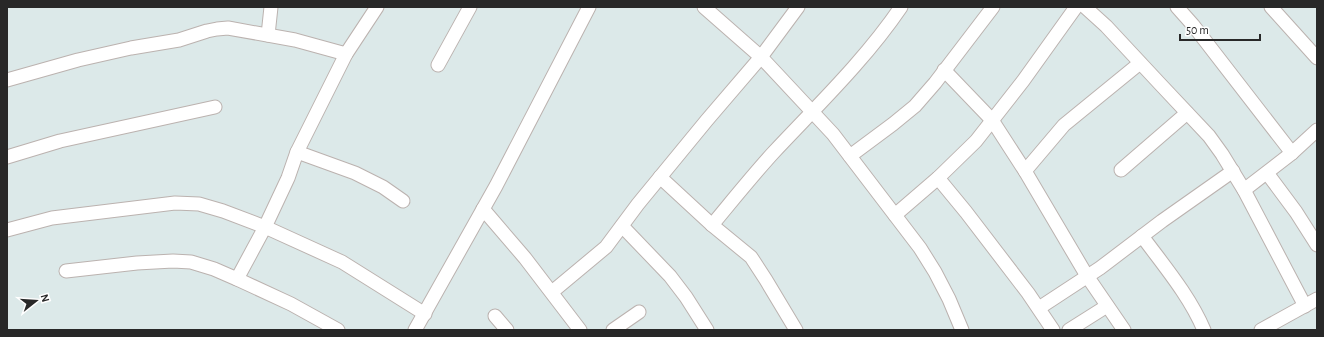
<svg xmlns="http://www.w3.org/2000/svg" width="1324" height="337" viewBox="0 0 1324 337" font-family="'Alegreya Sans',sans-serif">
  <style>
    .lines { fill: none; stroke-linecap: round; stroke-linejoin: round }
    .street-casing { stroke: #bbb2af; stroke-width: 15 }
    .street { stroke: #fff; stroke-width: 13 }
  </style>
  <rect width="100%" height="100%" fill="#dce9e9"/>
  <g class="lines">
    <defs>
      <g id="street">
        <polyline points="704,7 761,57 833,134 920,248 935,272 949,299 962,330"/>
        <polyline points="1085,7 1106,26 1161,85 1209,136 1222,154 1244,190 1305,306"/>
        <polyline points="1177,7 1193,25 1292,153"/>
        <polyline points="1271,7 1317,58"/>
        <polyline points="268,35 271,7"/>
        <polyline points="438,65 470,7"/>
        <polyline points="944,70 992,120 1025,171 1087,276 1124,330"/>
        <polyline points="7,80 78,60 131,48 179,40 207,31 217,29 228,28 295,40 346,54"/>
        <polyline points="297,152 355,173 383,187 403,201"/>
        <polyline points="850,156 893,124 915,106 935,83 993,7"/>
        <polyline points="7,157 60,141 215,107"/>
        <polyline points="1121,170 1187,113"/>
        <polyline points="1025,171 1064,125 1140,63"/>
        <polyline points="1267,173 1296,212 1317,245"/>
        <polyline points="660,177 712,225 751,257 766,280 796,330"/>
        <polyline points="938,178 966,212 1028,293 1053,330"/>
        <polyline points="1244,190 1292,153 1317,130"/>
        <polyline points="483,209 525,258 580,330"/>
        <polyline points="895,215 938,178 976,141 1023,81 1076,7"/>
        <path d="M712 225C732 201 752 176 773 153 817 106 865 60 901 7"/>
        <polyline points="622,226 670,276 686,297 707,330"/>
        <polyline points="7,230 52,218 175,203 199,204 223,211 265,227 342,262 425,314"/>
        <path d="M1142 236C1164 266 1189 295 1204 330"/>
        <polyline points="66,271 137,263 173,261 191,262 214,269 237,279 291,304 338,330"/>
        <polyline points="237,279 265,227 288,178 297,152 346,54 377,7"/>
        <polyline points="552,292 606,247 638,204 707,120 761,57 798,7"/>
        <polyline points="1039,308 1100,268 1162,221 1233,171"/>
        <polyline points="495,316 507,330"/>
        <polyline points="415,330 496,186 589,7"/>
        <polyline points="613,330 639,312"/>
        <polyline points="1069,330 1107,306"/>
        <polyline points="1261,330 1317,299"/>
      </g>
    </defs>
    <use href="#street" class="street-casing"/>
    <use href="#street" class="street"/>
  </g>
  <rect width="1324" height="337" fill="none" stroke="#282828" stroke-width="16"/>
  <g transform="translate(36 301) rotate(73)" stroke="#ffffff" stroke-width="3" paint-order="stroke">
  <path d="M0-3L7 15L0 10L-7 15Z" fill="#282828"/>
  <text y="-6" font-size="11" font-weight="bold" text-anchor="middle" fill="#282828">N</text>
  </g>
  <path d="M1180 34v6h80v-6" fill="none" stroke="#282828" stroke-width="2"/>
  <text x="1186" y="34" font-size="12" fill="#282828" stroke="#ffffff" stroke-width="3" paint-order="stroke">50 m</text>
</svg>
